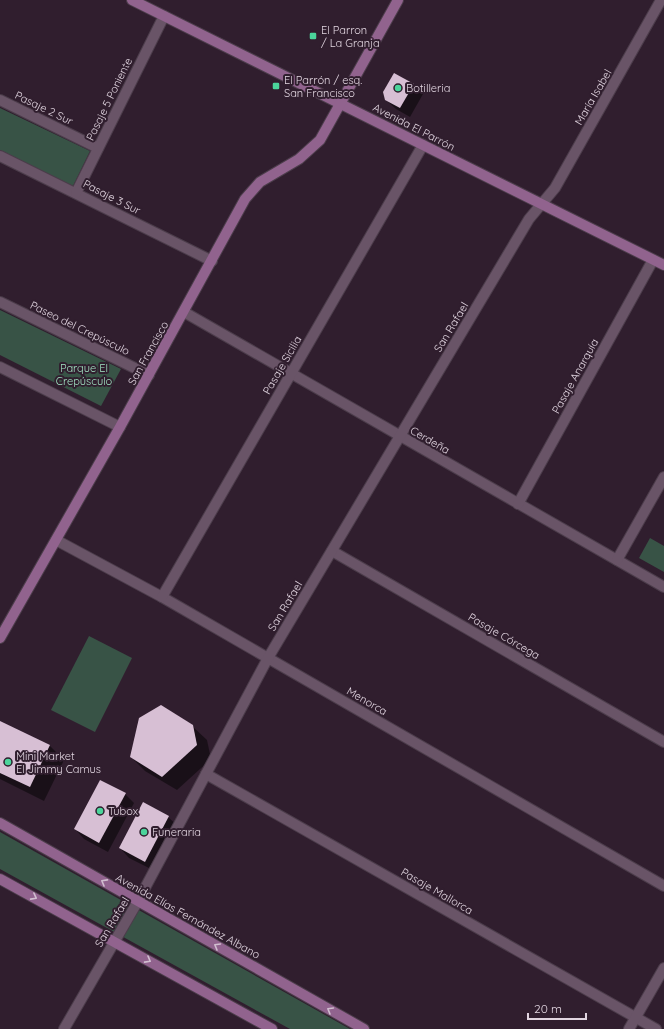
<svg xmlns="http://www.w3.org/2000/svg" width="664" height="1029" viewBox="0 0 664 1029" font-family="Quicksand,sans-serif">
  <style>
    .green { fill: #385346 }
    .shadow { fill: #0007 }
    .building { fill: #d7bfd4 }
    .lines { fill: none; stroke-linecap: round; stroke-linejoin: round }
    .street-casing { stroke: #4c3d4b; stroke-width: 12 }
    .secondary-casing { stroke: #4c3d4b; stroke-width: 12 }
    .street { stroke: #695467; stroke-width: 10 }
    .secondary { stroke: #91638e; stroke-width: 10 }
    .oneway { stroke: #d1bed0 }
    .poi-dot { fill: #4bd49b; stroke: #301e2e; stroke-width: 1.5 }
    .labels { text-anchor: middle; stroke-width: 4; stroke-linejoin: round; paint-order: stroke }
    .poi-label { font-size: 11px; fill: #e1d5e0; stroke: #301e2e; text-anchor: start }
    .street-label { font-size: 11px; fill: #e1d5e0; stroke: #301e2e }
    .park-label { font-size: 11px; fill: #a1e3c2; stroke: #301e2e }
  </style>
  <rect width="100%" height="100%" fill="#301e2e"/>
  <g class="green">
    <polygon points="0,108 90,151 73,186 0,150"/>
    <polygon points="0,310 121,369 101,406 0,355"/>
    <polygon points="650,538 664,546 664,572 639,558"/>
    <polygon points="89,636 132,658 95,732 51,710"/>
    <polygon points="0,832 350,1029 290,1029 0,869"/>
  </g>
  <g class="shadow">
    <polygon points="413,85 423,94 410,117 396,109 386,100"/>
    <polygon points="0,722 50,746 64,760 44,801 0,779"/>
    <polygon points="192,726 207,740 211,759 177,790 145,771 131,757"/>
    <polygon points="125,794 134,803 108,852 84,839 75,829"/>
    <polygon points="168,817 178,826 155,871 129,858 120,848"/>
  </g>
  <g class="building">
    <polygon points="394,73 414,84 400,108 385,100 383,92"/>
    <polygon points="161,705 193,725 197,745 162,777 130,757 139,718"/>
    <polygon points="0,721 50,745 30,787 0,773"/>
    <polygon points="100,780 126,793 99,843 74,829"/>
    <polygon points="143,802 169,816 145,862 119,848"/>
  </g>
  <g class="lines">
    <defs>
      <g id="street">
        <polyline points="0,100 98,148"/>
        <polyline points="0,156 212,261"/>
        <polyline points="76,193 164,16"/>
        <polyline points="0,302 149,375"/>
        <polyline points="184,312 664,587"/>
        <polyline points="0,367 120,427"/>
        <polyline points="518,504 653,260"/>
        <polyline points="56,540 162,597 664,886"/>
        <polyline points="332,551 664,742"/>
        <polyline points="617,560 664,477"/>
        <polyline points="162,597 423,145"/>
        <polyline points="206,774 656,1029"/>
        <polyline points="64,1029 138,901 268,658 529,219 555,188 661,0"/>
        <polyline points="629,1029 664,968"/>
      </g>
      <g id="secondary">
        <polyline points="132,0 664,265"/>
        <polyline points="0,638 120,427 245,199 260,182 299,159 320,140 398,0"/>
        <polyline points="0,823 364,1029"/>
        <polyline points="0,879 272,1029"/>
      </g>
    </defs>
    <use href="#street" class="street-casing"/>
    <use href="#secondary" class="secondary-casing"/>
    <use href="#street" class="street"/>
    <use href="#secondary" class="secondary"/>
  </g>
  <defs><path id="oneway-chevron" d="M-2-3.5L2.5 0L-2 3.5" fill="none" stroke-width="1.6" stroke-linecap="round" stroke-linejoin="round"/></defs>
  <g class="oneway">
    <use href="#oneway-chevron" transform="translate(104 882) rotate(-151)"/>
    <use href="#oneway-chevron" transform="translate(34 897) rotate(28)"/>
    <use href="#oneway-chevron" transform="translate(217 946) rotate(-150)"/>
    <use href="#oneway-chevron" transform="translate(148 960) rotate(29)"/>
    <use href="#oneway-chevron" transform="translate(330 1010) rotate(-150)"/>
  </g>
  <g class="poi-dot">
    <rect x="309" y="32" width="8" height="8" rx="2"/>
    <rect x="272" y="82" width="8" height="8" rx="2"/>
    <circle cx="398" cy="88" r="4"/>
    <circle cx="8" cy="762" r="4"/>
    <circle cx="100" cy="811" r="4"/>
    <circle cx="144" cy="832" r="4"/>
  </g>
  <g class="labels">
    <g class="poi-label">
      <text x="321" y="34">El Parron<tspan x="321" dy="13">/ La Granja</tspan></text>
      <text x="284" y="84">El Parrón / esq.<tspan x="284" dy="13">San Francisco</tspan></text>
      <text x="406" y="92">Botilleria</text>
      <text x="16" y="760">Mini Market<tspan x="16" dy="13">El Jimmy Camus</tspan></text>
      <text x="108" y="815">Tubox</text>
      <text x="152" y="836">Funeraria</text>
    </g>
    <g class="street-label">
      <text transform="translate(593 97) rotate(-60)" y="4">María Isabel</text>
      <text transform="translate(109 99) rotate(-64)" y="4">Pasaje 5 Poniente</text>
      <text transform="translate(44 108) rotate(26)" y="4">Pasaje 2 Sur</text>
      <text transform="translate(414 127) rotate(27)" y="4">Avenida El Parrón</text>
      <text transform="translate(112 197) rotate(27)" y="4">Pasaje 3 Sur</text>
      <text transform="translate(451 327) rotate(-59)" y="4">San Rafael</text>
      <text transform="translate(80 328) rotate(26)" y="4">Paseo del Crepúsculo</text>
      <text transform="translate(148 353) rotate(-61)" y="4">San Francisco</text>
      <text transform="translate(282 365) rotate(-60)" y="4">Pasaje Sicilia</text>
      <text transform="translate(575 376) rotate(-61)" y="4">Pasaje Anarquía</text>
      <text transform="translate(430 440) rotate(30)" y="4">Cerdeña</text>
      <text transform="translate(285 606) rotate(-59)" y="4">San Rafael</text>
      <text transform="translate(504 636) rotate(30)" y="4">Pasaje Córcega</text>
      <text transform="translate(367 701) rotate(30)" y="4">Menorca</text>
      <text transform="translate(437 891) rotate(30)" y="4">Pasaje Mallorca</text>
      <text transform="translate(188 916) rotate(29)" y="4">Avenida Elías Fernández Albano</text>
      <text transform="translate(112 922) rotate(-59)" y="4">San Rafael</text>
    </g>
    <g class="park-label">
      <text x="84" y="372">Parque El<tspan x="84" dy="13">Crepúsculo</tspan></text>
    </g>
  </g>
  <path d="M528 1013v6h58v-6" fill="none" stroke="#e1d5e0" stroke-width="2"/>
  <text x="534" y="1013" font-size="12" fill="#e1d5e0" stroke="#301e2e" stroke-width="3" paint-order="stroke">20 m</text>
</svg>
